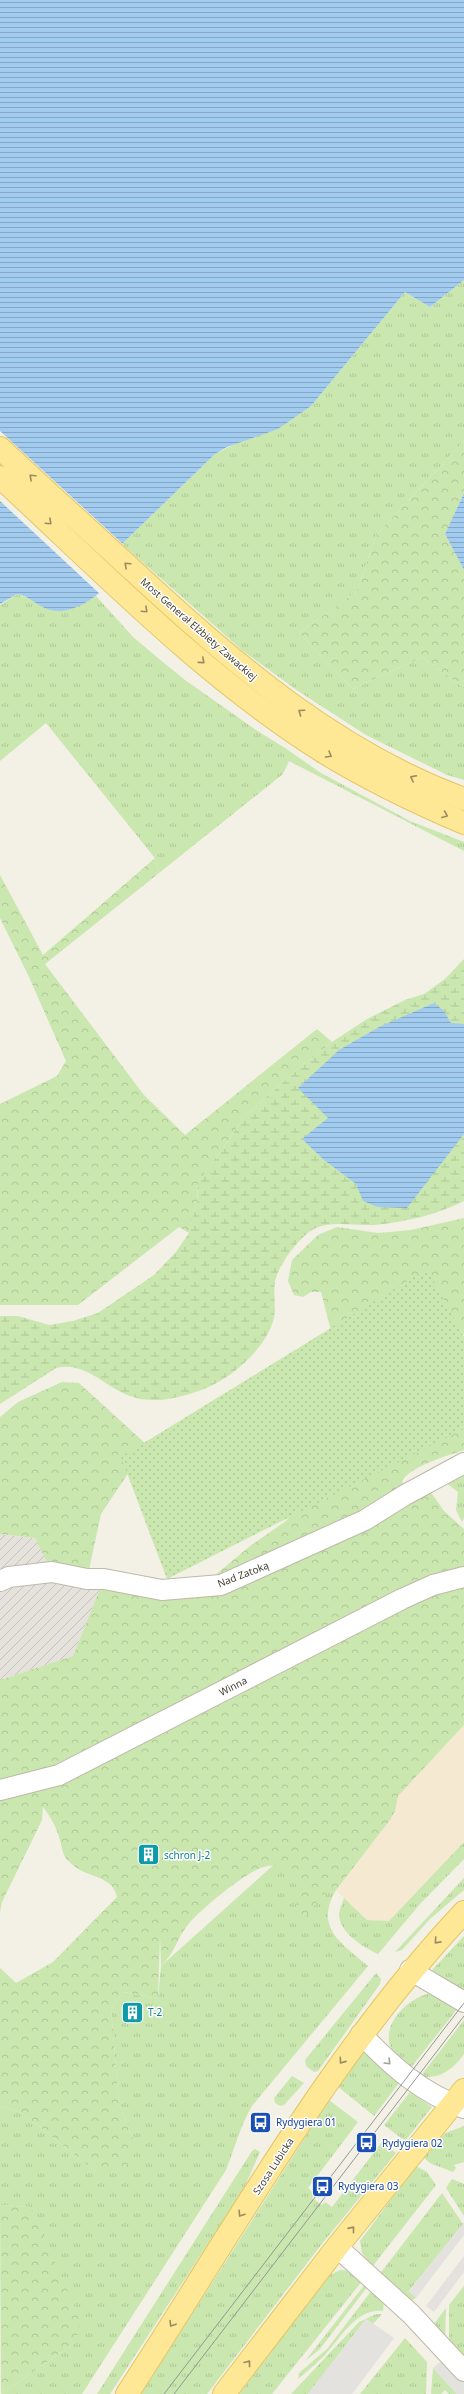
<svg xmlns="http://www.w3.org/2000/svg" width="464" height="2394" viewBox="0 0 464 2394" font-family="'Noto Sans',sans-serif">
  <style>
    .commercial { fill: #f5e9d1 }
    .industrial { fill: url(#industrial-furrows) }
    .grass { fill: url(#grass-tufts) }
    .forest { fill: url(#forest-crowns) }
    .wetland { fill: url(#wetland-marsh) }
    .park { fill: url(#park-dots) }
    .parking { fill: #e4e2de }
    .water { fill: url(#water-rules) }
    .pier { fill: #f3f0e6 }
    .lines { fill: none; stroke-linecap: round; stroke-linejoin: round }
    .minor-casing { stroke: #beb9a9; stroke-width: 22 }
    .major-casing { stroke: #e3c664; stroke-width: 24 }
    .minor { stroke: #fff; stroke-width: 20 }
    .major { stroke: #fee795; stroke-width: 22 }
    .tram { stroke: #969696; stroke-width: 1 }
    .oneway { stroke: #998c60 }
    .oneway2 { stroke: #a2a09a }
    .labels { text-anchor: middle; stroke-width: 3; stroke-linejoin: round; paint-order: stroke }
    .street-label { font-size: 10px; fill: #464135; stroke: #fff }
    .culture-label { font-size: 10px; fill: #0d838f; stroke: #fff; text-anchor: start }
    .transit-label { font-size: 10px; fill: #164399; stroke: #fff; text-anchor: start }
  </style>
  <defs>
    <pattern id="industrial-furrows" width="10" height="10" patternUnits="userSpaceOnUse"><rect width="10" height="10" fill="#e5e1db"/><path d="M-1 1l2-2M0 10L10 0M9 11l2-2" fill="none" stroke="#c6c2bd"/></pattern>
    <pattern id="grass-tufts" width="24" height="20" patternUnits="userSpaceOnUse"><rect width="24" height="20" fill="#cae7af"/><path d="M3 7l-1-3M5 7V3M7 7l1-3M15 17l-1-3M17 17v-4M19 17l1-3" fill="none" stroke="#afc797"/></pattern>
    <pattern id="forest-crowns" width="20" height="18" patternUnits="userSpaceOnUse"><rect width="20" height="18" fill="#cae7af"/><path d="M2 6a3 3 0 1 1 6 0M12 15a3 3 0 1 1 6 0" fill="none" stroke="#afc797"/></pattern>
    <pattern id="wetland-marsh" width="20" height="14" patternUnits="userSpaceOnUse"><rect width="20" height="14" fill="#cae7af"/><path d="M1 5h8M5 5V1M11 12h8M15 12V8" fill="none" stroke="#afc797"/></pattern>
    <pattern id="park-dots" width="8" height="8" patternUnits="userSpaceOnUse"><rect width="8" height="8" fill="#cae7af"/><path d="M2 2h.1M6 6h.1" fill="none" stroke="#afc797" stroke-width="1.8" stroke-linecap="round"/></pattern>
    <pattern id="water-rules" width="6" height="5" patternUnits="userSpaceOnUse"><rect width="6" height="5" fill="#a2cbf0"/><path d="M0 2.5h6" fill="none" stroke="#86a6c3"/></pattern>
  </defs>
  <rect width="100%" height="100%" fill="#f3f0e6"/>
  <polygon class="commercial" points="464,1725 464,1842 389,1921 367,1920 336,1890 390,1820 395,1811 398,1796"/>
  <polygon class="industrial" points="0,1534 35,1538 52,1572 104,1579 73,1656 0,1680"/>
  <g class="grass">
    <polygon points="464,280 464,441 376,535 357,591 299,633 353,689 422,657 464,688 464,780 447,775 366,735 298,691 243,651 122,544 215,454 311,406 405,292 430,307"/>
    <polygon points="17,594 31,599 47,609 73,608 96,596 133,637 158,658 185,680 256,730 285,748 321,773 410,821 464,842 464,851 289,761 283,774 159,873 155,858 46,723 0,761 0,605"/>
    <polygon points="464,1468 464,1518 462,1522 456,1510 458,1492 441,1479"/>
    <path d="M464 1842V1859L420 1904 378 1954C363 1947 338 1932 339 1913 340 1908 343 1902 344 1898L367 1920 389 1921Z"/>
    <path d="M288 1852 310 1864 336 1890C314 1928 341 1943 368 1966L252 2106C240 2126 235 2148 226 2170L82 2394H1L75 2343 31 2207 0 2205V2106L22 2113 99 2174 134 2141 119 2104 111 2008 124 1992 158 1999 161 1966Z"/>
    <polygon points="464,1878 464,1890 430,1919 402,1950 395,1952"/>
    <polygon points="464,1936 464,1993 432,1970"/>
    <polygon points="376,1973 381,1979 380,1984 318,2071 314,2072 306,2066 305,2060"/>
    <path d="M427 1994 433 1995 458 2008 409 2070C402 2063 394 2057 391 2048 381 2025 406 2000 427 1994Z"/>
    <path d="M464 2020V2054C453 2070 440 2079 420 2077Z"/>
    <polygon points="362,2048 399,2083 374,2116 337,2086"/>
    <polygon points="292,2076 304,2083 284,2105 280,2106 275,2103 274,2098"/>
    <polygon points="410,2092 432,2107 405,2141 384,2125"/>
    <polygon points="329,2100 358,2122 308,2188 315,2194 312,2198 322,2205 325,2202 332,2207 382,2142 396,2153 321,2245 207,2394 141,2394"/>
    <polygon points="464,2126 464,2162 454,2165 456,2168 453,2172 430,2163 424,2158 445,2133"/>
    <polygon points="255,2149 260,2152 244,2188 110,2394 97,2394 252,2151"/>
    <polygon points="416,2166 427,2172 436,2185 372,2267 362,2253 360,2241"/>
    <polygon points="452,2179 464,2184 464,2216 446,2188"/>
    <polygon points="442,2193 463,2224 409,2291 416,2298 410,2301 379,2275"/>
    <polygon points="340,2270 351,2271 363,2280 272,2394 239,2394 330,2275"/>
    <polygon points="366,2283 368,2286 320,2349 305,2361"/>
    <polygon points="464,2286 464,2359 449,2342 449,2305"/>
    <path d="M372 2290 384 2301 383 2311C356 2308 340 2339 324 2356 316 2364 307 2371 298 2379L299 2373 327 2349Z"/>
    <polygon points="446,2308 445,2340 434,2324"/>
    <polygon points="376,2314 382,2314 373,2324 366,2319 308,2394 291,2394 359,2322"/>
    <polygon points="405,2338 427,2362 426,2394 360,2394"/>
    <polygon points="433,2368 457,2394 449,2394 445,2390 441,2394 431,2394"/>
  </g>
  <g class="forest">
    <polygon points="464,441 464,493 445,534 464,570 464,688 422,657 353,689 299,633 357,591 376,535"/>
    <polygon points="155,858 159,873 45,964 144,1095 185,1135 317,1029 332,1042 298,1069 243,1118 226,1144 198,1182 197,1202 189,1233 179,1227 78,1305 0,1305 0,1104 57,1076 66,1061 29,977 0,918 0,875 43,955"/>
    <polygon points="464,1218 464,1335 454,1323 332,1335 321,1292 311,1292 303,1297 294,1295 288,1281 292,1260 318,1235 337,1227 378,1233 411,1230"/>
    <polygon points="62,1382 79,1383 147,1445 101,1514 87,1579 52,1572 35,1538 0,1534 0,1417 18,1402"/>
    <path d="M464 1413V1450C447 1456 411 1466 402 1481L404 1486 427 1491 432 1494 444 1511 464 1529V1725L398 1796 395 1811 390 1820 336 1890 321 1895 311 1911 304 1918 297 1916 296 1906 303 1889C300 1882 298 1872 291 1868 285 1865 271 1865 264 1867 248 1870 197 1912 187 1926 176 1940 175 1953 161 1966L160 1936 158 1999 124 1992 111 2008 119 2104 134 2141 126 2169 99 2174 22 2113 0 2106V1968L16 1983 53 1962 117 1897C113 1876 89 1878 74 1866 59 1854 64 1849 58 1834 55 1824 49 1815 43 1807L42 1820 2 1902 0 1912V1680L73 1656 104 1579 201 1587 250 1546 286 1521 298 1507Z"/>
    <polygon points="0,2205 31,2207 81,2321 75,2343 1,2394"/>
  </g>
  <path class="wetland" d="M464 959V1201C436 1215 405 1222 374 1225 353 1226 327 1219 309 1232 295 1243 279 1265 275 1281 273 1293 276 1306 274 1318 266 1350 227 1383 195 1392 175 1399 151 1404 130 1396 104 1387 86 1361 56 1368L0 1404V1316H18L49 1325 73 1321 98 1313 154 1275 176 1252 189 1233 197 1202 198 1182 226 1144 243 1118 298 1069 332 1042 367 1019 405 1000 424 994 445 979Z"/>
  <polygon class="park" points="427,1269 464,1337 464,1429 167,1579 121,1457"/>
  <g class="parking">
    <polygon points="464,2222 464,2235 416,2298 409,2292"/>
    <polygon points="464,2256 464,2272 434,2312 426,2306"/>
    <polygon points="366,2319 394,2338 352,2394 308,2394"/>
    <polygon points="444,2358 464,2381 464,2394 457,2394 433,2368"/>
  </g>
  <g class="water">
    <path d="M0 0H464V280L430 307 405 292 311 406 278 429 227 447 215 454 122 544 118 577C100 593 74 618 47 609 36 605 31 597 17 594L0 604Z"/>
    <polygon points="464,493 464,570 445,534"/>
    <polygon points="434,1003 444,1011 451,1023 464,1024 464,1134 407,1208 378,1207 363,1201 356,1184 324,1160 302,1139 328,1118 298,1088 339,1050 379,1027"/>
  </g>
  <polygon class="pier" points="0,431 124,545 120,578 101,595 0,501"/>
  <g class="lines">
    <defs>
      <g id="minor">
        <polyline points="0,1581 9,1577 52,1572 87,1579 104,1579 162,1590 221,1585 365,1520 405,1495 464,1463"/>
        <polyline points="0,1790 59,1775 402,1599 433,1585 464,1577"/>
        <polyline points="410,1970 464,2002"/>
        <path d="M361 2034C392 2066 421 2093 464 2108"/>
        <polyline points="337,2247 411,2314 464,2371"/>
      </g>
      <g id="major">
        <path d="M0 448C46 491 92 533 138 575 235 665 338 753 464 799"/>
        <path d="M0 477C102 571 203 676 322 751 367 779 415 802 464 823"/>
        <path d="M127 2394C234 2230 329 2056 464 1912"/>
        <polyline points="224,2394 337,2247 464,2090"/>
      </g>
    </defs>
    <use href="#minor" class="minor-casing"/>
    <use href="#major" class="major-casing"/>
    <use href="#minor" class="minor"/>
    <use href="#major" class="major"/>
    <g class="tram">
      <polyline points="164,2394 464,2003"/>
      <polyline points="174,2394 464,2016"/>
    </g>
  </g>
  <defs><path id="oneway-chevron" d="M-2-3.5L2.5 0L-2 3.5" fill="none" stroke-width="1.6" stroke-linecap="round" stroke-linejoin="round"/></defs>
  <g class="oneway">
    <use href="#oneway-chevron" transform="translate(32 477) rotate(-137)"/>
    <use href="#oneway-chevron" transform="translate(49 522) rotate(43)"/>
    <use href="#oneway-chevron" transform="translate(127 565) rotate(-137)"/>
    <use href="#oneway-chevron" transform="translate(145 610) rotate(43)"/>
    <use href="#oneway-chevron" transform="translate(202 661) rotate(41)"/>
    <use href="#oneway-chevron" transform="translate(301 712) rotate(-145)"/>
    <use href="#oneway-chevron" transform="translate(329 755) rotate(30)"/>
    <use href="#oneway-chevron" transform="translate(413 778) rotate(-153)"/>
    <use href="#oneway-chevron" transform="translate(445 815) rotate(23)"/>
    <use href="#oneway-chevron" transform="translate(437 1941) rotate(132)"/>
    <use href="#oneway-chevron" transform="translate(342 2061) rotate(125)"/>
    <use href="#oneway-chevron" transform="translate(241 2214) rotate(123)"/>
    <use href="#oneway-chevron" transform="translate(352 2229) rotate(-51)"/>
    <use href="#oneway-chevron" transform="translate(172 2324) rotate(122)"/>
    <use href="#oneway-chevron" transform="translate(248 2363) rotate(-52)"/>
  </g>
  <use class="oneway2" href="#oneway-chevron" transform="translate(388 2062) rotate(45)"/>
  <defs>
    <symbol id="building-square" viewBox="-11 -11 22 22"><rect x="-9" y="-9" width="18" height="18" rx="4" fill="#0f9aa8" stroke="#fff"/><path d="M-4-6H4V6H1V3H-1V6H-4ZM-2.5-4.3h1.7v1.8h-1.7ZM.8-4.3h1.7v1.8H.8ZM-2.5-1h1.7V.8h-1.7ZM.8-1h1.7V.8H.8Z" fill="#fff"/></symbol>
    <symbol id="bus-square" viewBox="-11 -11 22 22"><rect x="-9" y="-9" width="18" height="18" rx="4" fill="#1a4fb4" stroke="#fff"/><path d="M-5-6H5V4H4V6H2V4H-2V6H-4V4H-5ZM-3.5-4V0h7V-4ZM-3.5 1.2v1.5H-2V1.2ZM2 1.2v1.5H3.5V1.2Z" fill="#fff"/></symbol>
  </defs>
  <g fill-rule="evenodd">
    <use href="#building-square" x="136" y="1842" width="25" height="25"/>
    <use href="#building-square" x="120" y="2000" width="25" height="25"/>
    <use href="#bus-square" x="248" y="2110" width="25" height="25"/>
    <use href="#bus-square" x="354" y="2130" width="25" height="25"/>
    <use href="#bus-square" x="310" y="2174" width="25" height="25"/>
  </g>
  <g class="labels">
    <g class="street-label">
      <text transform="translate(199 629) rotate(41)" y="4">Most Generał Elżbiety Zawackiej</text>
      <text transform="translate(243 1574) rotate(-21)" y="4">Nad Zatoką</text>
      <text transform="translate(233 1686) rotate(-27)" y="4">Winna</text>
      <text transform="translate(273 2166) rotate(-57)" y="4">Szosa Lubicka</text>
    </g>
    <g class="culture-label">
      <text x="164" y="1859">schron J-2</text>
      <text x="148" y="2016">T-2</text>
    </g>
    <g class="transit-label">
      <text x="276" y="2126">Rydygiera 01</text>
      <text x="382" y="2147">Rydygiera 02</text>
      <text x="338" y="2190">Rydygiera 03</text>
    </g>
  </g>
</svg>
